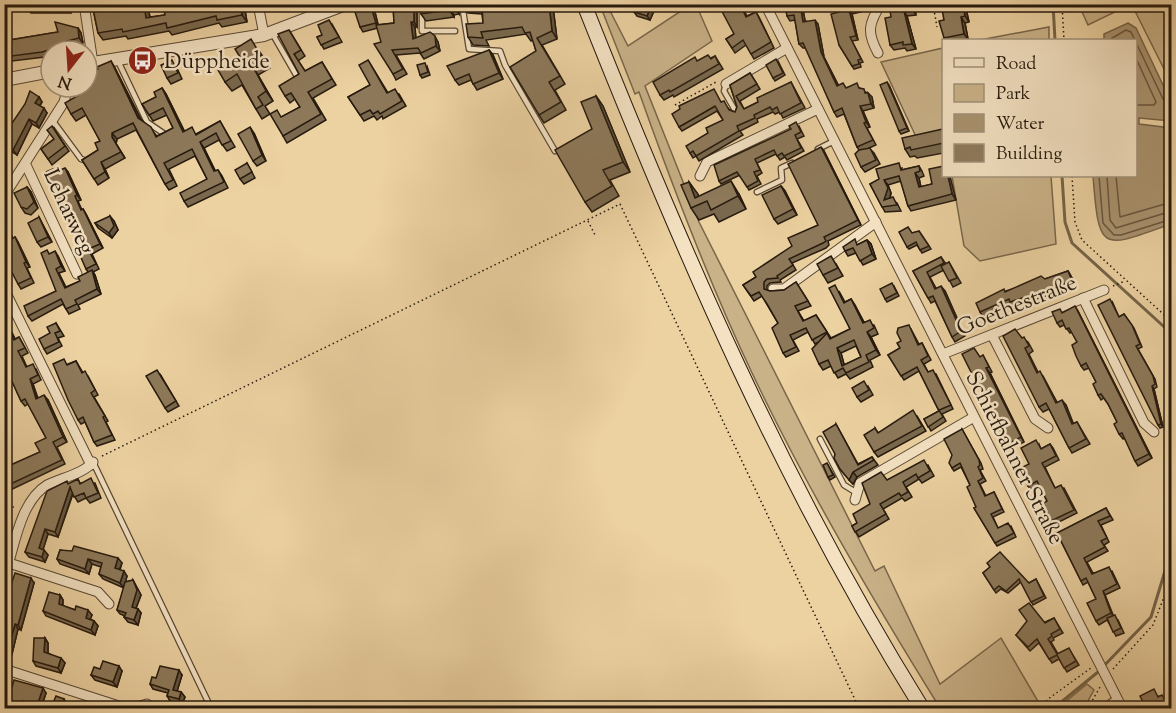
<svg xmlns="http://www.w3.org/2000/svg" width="1176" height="713" viewBox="0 0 1176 713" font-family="'Sorts Mill Goudy',serif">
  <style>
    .green { fill: #cab288; stroke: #78664b; stroke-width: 1.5 }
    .water { fill: #a9936f; stroke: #756348; stroke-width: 1.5 }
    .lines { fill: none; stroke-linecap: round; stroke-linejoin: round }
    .shore { stroke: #68563e; stroke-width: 1.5 }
    .stream { stroke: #756348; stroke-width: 3 }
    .service-casing { stroke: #584833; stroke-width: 7 }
    .minor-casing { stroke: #584833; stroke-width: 11 }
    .tertiary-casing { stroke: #584833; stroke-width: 14 }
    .secondary-casing { stroke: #261a0e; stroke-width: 16 }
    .path { stroke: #261a0e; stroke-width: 1.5; stroke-dasharray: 1.5 3; stroke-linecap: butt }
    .service { stroke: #f3e1c2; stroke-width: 4.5 }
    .minor { stroke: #f3e1c2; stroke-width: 9 }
    .tertiary { stroke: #f3e1c2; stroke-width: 12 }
    .secondary { stroke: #f3e1c2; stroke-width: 14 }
    .wall { fill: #79684d; stroke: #261a0e; stroke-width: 1.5; fill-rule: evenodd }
    .shaded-wall { fill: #63553f; stroke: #261a0e; stroke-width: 1.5 }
    .building { fill: #8d795a; stroke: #261a0e; stroke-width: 1.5; fill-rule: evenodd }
    .labels { text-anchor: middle; stroke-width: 5; stroke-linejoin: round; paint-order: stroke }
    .poi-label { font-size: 22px; fill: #261a0e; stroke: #f3e1c2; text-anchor: start }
    .street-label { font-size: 22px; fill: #261a0e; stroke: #f3e1c2 }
  </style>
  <rect width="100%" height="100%" fill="#ecd1a1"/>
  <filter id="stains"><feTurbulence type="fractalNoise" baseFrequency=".00333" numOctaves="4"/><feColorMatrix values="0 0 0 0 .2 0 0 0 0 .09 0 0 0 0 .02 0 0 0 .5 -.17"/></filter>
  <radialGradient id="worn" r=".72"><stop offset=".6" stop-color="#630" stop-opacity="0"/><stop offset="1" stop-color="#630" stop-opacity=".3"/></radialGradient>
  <g class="green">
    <path d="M600 5H607L628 46 690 5H707L698 9 712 41 645 86 699 222 875 571 884 566 940 684 1001 638 1039 703 1036 708H940C873 600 808 490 753 375 709 283 673 188 639 92L635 94Z"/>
    <polygon points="1079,5 1114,5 1117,11 1088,25"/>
    <polygon points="1132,5 1171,5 1171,83"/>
    <polygon points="1049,27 1049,40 978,40 985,39"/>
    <polygon points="943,48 943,136 918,141 881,62"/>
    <polygon points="952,176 1051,176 1056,244 980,261 964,246"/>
    <polygon points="1087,684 1094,690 1084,708 1058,708"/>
  </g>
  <path class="water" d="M1128 23 1136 28 1171 102V121L1139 118V124L1171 128V224C1101 249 1099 254 1093 176H1136V40H1104V34Z"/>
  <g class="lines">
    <g class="shore">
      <polyline points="1109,40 1126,30 1131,32 1163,99 1172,103"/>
      <polyline points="1136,58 1156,102 1154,105 1136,105"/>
      <polyline points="1099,176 1103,223 1114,235 1121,235 1172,219"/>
      <polyline points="1107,176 1110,220 1116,228 1172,211"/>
      <polyline points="1116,176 1120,217 1172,202"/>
    </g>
    <g class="stream">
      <polyline points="1053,4 1055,40"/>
      <polyline points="1062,176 1065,222 1072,243 1172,334"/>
      <polyline points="1054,708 1098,672 1151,617 1172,548"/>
    </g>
    <defs>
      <g id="service">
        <polyline points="422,4 422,31 455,31"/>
        <polyline points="462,4 469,49 500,51 505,65 555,151"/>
        <polyline points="272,33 299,80"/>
        <polyline points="118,61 147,122 163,133"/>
        <polyline points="726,84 724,91 736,112"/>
        <polyline points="53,121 81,159 87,161"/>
        <polyline points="818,149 834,141"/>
        <polyline points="757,192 782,180 781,168 792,163"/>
        <polyline points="820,439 844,485 857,493"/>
        <polyline points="93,462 211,708"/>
        <polyline points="1102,708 1116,698"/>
      </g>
      <g id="minor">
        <polyline points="84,4 93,63"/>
        <polyline points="258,4 264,35"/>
        <polyline points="765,4 1122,708"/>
        <path d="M878 53C867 33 868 24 881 4"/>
        <polyline points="726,84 787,48"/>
        <polyline points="26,165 77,274"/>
        <polyline points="700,176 707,162 818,109"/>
        <polyline points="4,196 64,102 68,87"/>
        <polyline points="4,289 91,465"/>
        <polyline points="773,289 784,289 876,222"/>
        <polyline points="1083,298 1144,423 1154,432"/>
        <polyline points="992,335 1035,419 1048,428"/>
        <polyline points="943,354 1104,290"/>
        <polyline points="855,500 860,483 974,417"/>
        <polyline points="9,563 98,592 109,604"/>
        <path d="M4 578C14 550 19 502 47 485 61 478 83 474 93 462"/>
        <polyline points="4,669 125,708"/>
        <polyline points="133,708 147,704"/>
      </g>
      <g id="tertiary">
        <polyline points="87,64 264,35 346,4"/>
        <polyline points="4,80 51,71"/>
      </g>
      <path id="secondary" d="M584 4C682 251 782 483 922 708"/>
    </defs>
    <use href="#service" class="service-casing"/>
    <use href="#minor" class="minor-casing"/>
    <use href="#tertiary" class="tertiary-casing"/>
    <use href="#secondary" class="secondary-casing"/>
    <g class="path">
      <polyline points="933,4 937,27"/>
      <polyline points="1062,4 1064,40"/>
      <polyline points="122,6 131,4"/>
      <polyline points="675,105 716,82"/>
      <polyline points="1072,176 1075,222 1082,240 1172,322"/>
      <polyline points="588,221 595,235"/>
      <polyline points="1113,286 1125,281"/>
      <polyline points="102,456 620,204 859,708"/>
      <polyline points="4,504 16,508"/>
      <polyline points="1113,669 1153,625 1172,577"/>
      <polyline points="1040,708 1048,699 1091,668"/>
      <polyline points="1088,708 1100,687"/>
    </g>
    <use href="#service" class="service"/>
    <use href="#minor" class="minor"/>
    <use href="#tertiary" class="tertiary"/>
    <use href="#secondary" class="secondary"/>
  </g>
  <g class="wall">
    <polygon points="27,4 70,4 71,13 31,13 27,8"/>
    <polygon points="92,4 121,4 122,10 149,12 150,17 244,4 247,22 222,27 219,23 172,35 169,31 128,39 126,36 103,40 98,33"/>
    <polygon points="273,4 298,4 277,10"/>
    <polygon points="393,4 414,5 417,10 417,27 415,27 416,38 438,42 440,51 424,59 420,53 396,55 407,74 396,80 393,74 378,28 363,32 360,27 371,7 375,12 378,25 394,23"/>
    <polygon points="421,4 458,4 459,14 454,15 454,17 426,21 421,14"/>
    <polygon points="462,4 559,4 559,6 553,7 557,39 542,45 565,84 555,90 566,110 544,123 539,115 536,51 533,40 531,41 526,34 486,40 489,46 473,45 468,37 483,23 482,14 468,13"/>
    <polygon points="657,4 650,20 637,16 634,12 634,10 628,10 624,6"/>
    <polygon points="741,4 747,16 756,12 759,17 774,48 754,59 746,45 735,53 726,39 734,34"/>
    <polygon points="785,4 802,4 805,21 818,24 824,57 838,85 847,88 860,88 867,93 868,93 872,97 874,108 863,111 870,127 867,128 876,145 869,148 874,153 880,164 865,172 861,167 859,150 857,147 844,114 837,117 834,112 806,48 803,48 799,44 795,20 790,21 787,16"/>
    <polygon points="837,4 860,4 861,12 852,14 858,40 852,41 863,62 860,63 861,67 854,69 839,45 839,12"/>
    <polygon points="914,4 916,15 907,16 916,49 907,51 905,48 894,50 890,45 891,17"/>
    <polygon points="965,4 969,22 965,23 968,39 961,40 946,40 944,38 944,20"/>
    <polygon points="332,24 342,42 324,49 317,37 322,35"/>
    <polygon points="78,28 81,33 83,43 70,46 71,50 67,51 51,51 51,56 45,57 4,62 4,41 58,32"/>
    <polygon points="289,30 305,56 298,61 305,71 322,62 336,85 313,98 326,120 287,143 283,136 282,117 300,107 295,99 290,103 285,96 299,74"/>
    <polygon points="258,49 270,68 258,75 273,101 265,106 270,114 262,119 256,109 242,85 232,91 225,82"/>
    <polygon points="489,50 493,55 503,79 477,90 471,80 459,85 455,80"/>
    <polygon points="715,56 723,69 674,97 673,95 664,100 660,95 698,61 711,58"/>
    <polygon points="368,60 388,93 399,94 406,106 383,119 382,116 377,120 374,116 364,121 348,97 370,85"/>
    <polygon points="111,61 115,68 141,119 157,136 173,128 167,115 153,121 142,104 156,97 162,88 166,94 184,131 196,134 220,121 235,147 227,151 219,140 204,148 215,171 218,170 222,176 228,188 188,207 184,201 207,179 195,156 169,169 177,186 169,190 165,184 136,130 117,139 116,144 125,158 105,169 109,178 98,185 82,160 98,150 100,141 86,115 76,121 71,114"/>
    <polygon points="778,61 785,75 775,81 773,78"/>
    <polygon points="176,66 182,79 171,84 167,78"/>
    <polygon points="427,66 430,75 422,78 420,75"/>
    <polygon points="750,73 760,89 740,101 744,109 758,102 791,82 805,108 783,118 780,112 775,114 773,112 757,119 758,122 740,131 743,135 699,161 696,156 693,158 690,153 708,133 723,120 717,111 682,131 679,127 722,102 730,110 735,112 737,107 730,85"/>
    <polygon points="889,85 909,131 901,134 899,131"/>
    <polygon points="596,96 603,106 630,172 610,180 619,196 592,212 585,202"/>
    <polygon points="39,97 42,102 40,106 47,113 39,128 32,124 17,155 4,147 4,135"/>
    <polygon points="52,126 69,151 52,165 41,149 54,139"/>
    <polygon points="799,126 804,136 797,139 804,151 787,160 785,157 780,160 776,154 757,163 762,173 757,176 761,184 749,190 740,175 721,184 719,181"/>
    <polygon points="944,130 944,153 917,158 915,156 910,157 905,149"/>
    <polygon points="254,133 266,161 257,166 253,161"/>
    <path d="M824 151 861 225 828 241 829 245 826 248 792 263 796 270 780 280 781 282 770 283 767 286V290L770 291 784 290 796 282 811 306 798 311 804 321 816 315 831 338 850 329 839 291 845 302 851 299 864 322 874 325 878 334 871 337 880 355 870 360 873 367 850 379 846 374 838 378 831 366 823 370 819 364V342L815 344 808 332 793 340 799 351 786 357 783 353 778 323 762 296 754 301 743 285 756 277 818 225ZM856 346 861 357 844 365 841 353Z"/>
    <polygon points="247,163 255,178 244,184 240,179"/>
    <polygon points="919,166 922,171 924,176 919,178 921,187 932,184 944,166 956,200 911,211 908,206 901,181 888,185 891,193 890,199 897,203 901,211 885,212 870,184 902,168 902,170"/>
    <polygon points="55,172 68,172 81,200 78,201 82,210 83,209 86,214 103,248 92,254 99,269 93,272 95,275 101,294 78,305 80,309 69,314 63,304 32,321 28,316 56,291 47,250 49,254 58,256 65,271 59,273 66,287 80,281 88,272 86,269 83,251"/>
    <polygon points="689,182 699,197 739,194 746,209 719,222 714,214 699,220 691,208"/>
    <polygon points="781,186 785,191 797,215 778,224 774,219"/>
    <polygon points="27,187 31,192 38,208 31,215 25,213 21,207"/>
    <polygon points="39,217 42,223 52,242 41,247 37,242"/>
    <polygon points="114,221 118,230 112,238 98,228 95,223"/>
    <polygon points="4,222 13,238 15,237 18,242 30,267 27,268 34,283 21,289 18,284"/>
    <polygon points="919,231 931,249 922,253 917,245 909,249 907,247 912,233"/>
    <polygon points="867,240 871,244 876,259 863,265 856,253 848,256 845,251"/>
    <polygon points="941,257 946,264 949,262 961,283 953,287 944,270 930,277 936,288 945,291 965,336 955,342 952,337 935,301 931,303 913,271"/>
    <polygon points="836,264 843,276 828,283 823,275"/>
    <polygon points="1068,271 1071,276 1076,286 1013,307 1012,305 983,317 980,312 1006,291 1045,279"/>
    <polygon points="894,286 899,296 887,302 885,299"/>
    <polygon points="1112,301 1119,317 1124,314 1134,328 1142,347 1138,349 1155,379 1157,387 1154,389 1163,427 1160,428 1158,425"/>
    <polygon points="1078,311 1152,458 1138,466 1135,461 1125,438 1123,439 1119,434 1117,422 1108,404 1104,398 1101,400 1098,395 1096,382 1089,368 1084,370 1081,366 1077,342 1072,332 1070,333 1064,325 1060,327 1057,323 1063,313"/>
    <polygon points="4,316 15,339 19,337 28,353 22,356 27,367 36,369 41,380 33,384 38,398 48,400 67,442 57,447 65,464 4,493 4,468 40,452 46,438 28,404 25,406 21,401 12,381 4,384 4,366 6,364 4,361"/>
    <polygon points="56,323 64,336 58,338 62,346 47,354 44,349 50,333"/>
    <polygon points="911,329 919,344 922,343 931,360 924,364 928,372 936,374 953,409 942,414 946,421 931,431 924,419 939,411 919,371 904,380 888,355 900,348 901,341"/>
    <polygon points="1022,338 1028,342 1033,351 1029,354 1038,372 1043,376 1057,402 1066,405 1073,424 1077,422 1090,444 1072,453 1069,448 1049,409 1043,412 1039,407"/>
    <polygon points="983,355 992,372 990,373 992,377 1024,442 1011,449 1007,444 980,357"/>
    <polygon points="76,361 83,373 88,376 98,395 94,397 108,421 106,422 115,440 97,446 94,442 85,422 81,424 78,420 68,364"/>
    <polygon points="160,374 179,406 168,412 165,408"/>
    <polygon points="868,386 873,395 861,402 857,397"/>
    <polygon points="917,416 926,431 878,457 874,452 875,428 878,433"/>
    <polygon points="836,424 858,464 872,457 878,465 857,477 853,484 840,469 835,454"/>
    <polygon points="962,429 981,463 983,469 980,470 986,481 980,484 986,496 994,492 1004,512 993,517 998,528 1011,526 1016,537 997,546 974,508 976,507 970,485 961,467 954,471 952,468"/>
    <polygon points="1039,444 1041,449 1050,444 1053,448 1059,460 1045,467 1055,488 1064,488 1077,513 1053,525 1051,521 1047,501 1039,485 1031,490 1028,486 1029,464"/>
    <polygon points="827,463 835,477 830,480 828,477"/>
    <polygon points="928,465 934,476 922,483 919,479 906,487 912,497 905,501 902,498 883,509 889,519 859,537 852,526 857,523 887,480"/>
    <polygon points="78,479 80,483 95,483 101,498 90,503 86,498 78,502 73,494 58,537 48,534 43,549 48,555 45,562 29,557 25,552 69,484"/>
    <polygon points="1106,508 1113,520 1101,525 1109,542 1104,545 1108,551 1087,562 1093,573 1112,571 1120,588 1105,595 1113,616 1118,620 1124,633 1116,636 1107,620 1099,625 1096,621 1096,599 1088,582 1083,585 1057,533"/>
    <polygon points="60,550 122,563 120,570 127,576 125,582 133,580 141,595 136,608 138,609 141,613 138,625 128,622 124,617 125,616 120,614 117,610 124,588 103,579 99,574 101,567 92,564 89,574 60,564 57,559"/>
    <polygon points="990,567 1029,583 1036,579 1046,598 1033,605 1021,582 1008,593 1001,589 996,593 983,573"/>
    <polygon points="34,583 21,630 18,629 12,654 4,652 4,606"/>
    <polygon points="60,595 63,600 63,606 92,615 90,619 94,621 98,626 95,635 46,616 43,611"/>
    <polygon points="1054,618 1063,633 1053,638 1054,640 1051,642 1058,654 1071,652 1079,665 1067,672 1059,659 1052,663 1039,643 1030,651 1016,635"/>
    <polygon points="45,638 48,643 48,653 65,663 61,673 36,666 33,661"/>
    <polygon points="122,671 117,687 95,680 91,675"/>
    <polygon points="182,675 177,691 181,692 185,697 182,704 170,701 167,696 168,693 153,689 150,684 156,678"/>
    <polygon points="4,684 12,687 46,693 41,708 34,708 26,706 25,708 13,708 4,705"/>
    <polygon points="1159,696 1165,700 1169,707 1167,708 1146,708"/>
  </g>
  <g class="shaded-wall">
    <polygon points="67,4 70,4 71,13 67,7"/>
    <polygon points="117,4 121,4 124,17 119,10"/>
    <polygon points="240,4 244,4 247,22 242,15"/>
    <polygon points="454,4 458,4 459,14 454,7"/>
    <polygon points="549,4 552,4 553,7 557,39 552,31"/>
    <polygon points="652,4 657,4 650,20 647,16"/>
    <polygon points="800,4 802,4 806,26 803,22"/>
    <polygon points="911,4 914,4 916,15 912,9"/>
    <polygon points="963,4 965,4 969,22 965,16"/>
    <polygon points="144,5 149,12 151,25 146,18"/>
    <polygon points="414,5 417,10 417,27 414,22"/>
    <polygon points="371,7 375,12 379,28 376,23"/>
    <polygon points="449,7 454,15 454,17 449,10"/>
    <polygon points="849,10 852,14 858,40 856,36"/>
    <polygon points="904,11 907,16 916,49 912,44"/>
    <polygon points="961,17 965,23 968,39 964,34"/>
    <polygon points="815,20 818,24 824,57 841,90 837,86 821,52"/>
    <polygon points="411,22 415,27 416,45 413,39"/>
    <polygon points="78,28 81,33 83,43 79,38"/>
    <polygon points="435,36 438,42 440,51 436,46"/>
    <polygon points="489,50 493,55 503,79 499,73"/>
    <polygon points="111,61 115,68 143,124 138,118"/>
    <polygon points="252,65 258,75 273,101 266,91"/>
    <polygon points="887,82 889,85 909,131 907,128"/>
    <polygon points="162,88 166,94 188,138 183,132"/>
    <polygon points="868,93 872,97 874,108 871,104"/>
    <polygon points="596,96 603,106 630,172 623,162"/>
    <polygon points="39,97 42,102 38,108 35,103"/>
    <polygon points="860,106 863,111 870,127 866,122"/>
    <polygon points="44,108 47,113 39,128 36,123"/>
    <polygon points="29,119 32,124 17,155 13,150"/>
    <polygon points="250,127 254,133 266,161 262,155"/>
    <polygon points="112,133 117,139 116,144 125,158 112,137"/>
    <polygon points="200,142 204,148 219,178 214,171"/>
    <polygon points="821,147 824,151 861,225 858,220"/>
    <polygon points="101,162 105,169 109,178 105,172"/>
    <polygon points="65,168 68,172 81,200 77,195"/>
    <polygon points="915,173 919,178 922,193 919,187"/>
    <polygon points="948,176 950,176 956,200 952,194"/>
    <polygon points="884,180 888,185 891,193 888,205 884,200"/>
    <polygon points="731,181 739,194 746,209 738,196"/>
    <polygon points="689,182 698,194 701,204 695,198"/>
    <polygon points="781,186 785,191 797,215 793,209"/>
    <polygon points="27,187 31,192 38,208 34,202"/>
    <polygon points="83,209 86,214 103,248 100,244"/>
    <polygon points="110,216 114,221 118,230 112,238 109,233"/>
    <polygon points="39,217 42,223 52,242 48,237"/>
    <polygon points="15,237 18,242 30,267 26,262"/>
    <polygon points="867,240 871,244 876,259 872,254"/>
    <polygon points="55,251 58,256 65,271 61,266"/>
    <polygon points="92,270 95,275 101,294 97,289"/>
    <polygon points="1068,271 1071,276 1076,286 1072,281"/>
    <polygon points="941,286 945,291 965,336 961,331"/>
    <polygon points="851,299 855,305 867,328 863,323"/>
    <polygon points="1075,306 1078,311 1152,458 1149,454"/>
    <polygon points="4,316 18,345 14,340 4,319"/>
    <polygon points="867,332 871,337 880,355 876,350"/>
    <polygon points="837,348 841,353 846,371 842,366"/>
    <polygon points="986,368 990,373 1024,442 1021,437"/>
    <polygon points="30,379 33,384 39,404 36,399"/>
    <polygon points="1152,386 1154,389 1163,427 1161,424"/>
    <polygon points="44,395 48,400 67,442 63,437"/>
    <polygon points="1062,400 1066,405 1076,430 1072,424"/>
    <polygon points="853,472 857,477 853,484 849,480"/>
    <polygon points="70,487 73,492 58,537 55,532"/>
    <polygon points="8,510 11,515 4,536 4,520"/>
    <polygon points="45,529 48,534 42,553 39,548"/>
    <polygon points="44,550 48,555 45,562 42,557"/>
    <polygon points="118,558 122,563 118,573 115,568"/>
    <polygon points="88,559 92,564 89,574 85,569"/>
    <polygon points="124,571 127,576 124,588 120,583"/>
    <polygon points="31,578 34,583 21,630 18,625"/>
    <polygon points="133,580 141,595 135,611 132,607"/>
    <polygon points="1103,591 1105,595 1114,617 1111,613"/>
    <polygon points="60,595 63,600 62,609 59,604"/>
    <polygon points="138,609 141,613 138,625 134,620"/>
    <polygon points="88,610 92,615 89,623 86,618"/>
    <polygon points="94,621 98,626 95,635 91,630"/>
    <polygon points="15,624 18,629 12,654 8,649"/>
    <polygon points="45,638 48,643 48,657 44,652"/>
    <polygon points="61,658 65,663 61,673 58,668"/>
    <polygon points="119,666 122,671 117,687 113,682"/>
    <polygon points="179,670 182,675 176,695 173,690"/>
    <polygon points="43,688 46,693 41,708 39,708 37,706"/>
    <polygon points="181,692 185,697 182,704 179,699"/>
    <polygon points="64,699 67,704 66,708 61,708"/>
    <polygon points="23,701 26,706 25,708 21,708"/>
  </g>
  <g class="building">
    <polygon points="27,4 67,4 67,7 27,8"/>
    <polygon points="92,4 117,4 119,10 144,5 146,18 165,15 163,6 169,4 240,4 242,15 217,20 216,16 167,28 166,23 123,32 122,29 98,33"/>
    <polygon points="393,4 406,4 406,6 414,5 414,22 411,22 413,39 430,32 435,36 436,46 421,53 418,48 392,50 403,69 393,74 374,44 381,42 376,25 394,23"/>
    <polygon points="421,4 454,4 454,7 449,7 449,10 421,14"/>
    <polygon points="462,4 549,4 552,31 537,38 560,76 549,82 561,102 539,115 510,67 536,51 530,32 525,33 522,27 481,32 483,38 468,37 466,24 483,23 482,6 463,6"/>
    <polygon points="624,4 652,4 647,16 634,12 633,5 624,6"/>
    <polygon points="718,4 740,4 746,17 756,12 771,42 751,54 743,40 732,48 726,39 734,34"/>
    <polygon points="785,4 800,4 803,22 815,20 821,52 837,86 843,83 846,88 857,83 859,88 864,89 865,93 868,93 871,104 860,106 866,122 864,123 873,140 857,147 842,108 834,112 803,43 799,44 794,15 787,16"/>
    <polygon points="837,4 858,4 859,9 849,10 856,36 850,37 861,59 858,60 859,64 852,66 839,45 831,14 839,12"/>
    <polygon points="889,4 911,4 912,9 904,11 912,44 903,45 903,42 890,45 885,18 891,17"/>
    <polygon points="941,4 963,4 965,16 961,17 964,34 944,38 939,21 944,20"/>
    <polygon points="371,7 376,23 360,27 355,12"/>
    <polygon points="329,20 339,37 321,45 317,37 322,35 318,25"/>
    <polygon points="55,22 78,28 79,38 67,41 67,45 42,52 4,57 4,41 58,32"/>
    <polygon points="289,30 301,50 294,54 305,71 322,62 332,79 308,92 321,114 283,136 270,114 277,110 281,117 300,107 291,93 285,96 279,86 299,74 278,34"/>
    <polygon points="251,39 263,59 252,65 266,91 258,97 263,105 256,109 237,74 225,82 218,70 240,57 235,49"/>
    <polygon points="489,50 499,73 473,84 469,74 455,80 447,66"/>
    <polygon points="708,55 711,59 715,56 719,64 670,92 669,90 660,95 653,82 695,57 697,61"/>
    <polygon points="776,59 783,73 773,78 766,65"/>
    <polygon points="172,60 178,73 167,78 161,65"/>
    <polygon points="368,60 387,93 395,89 402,101 380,114 378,111 373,114 370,110 360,115 348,97 370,85 359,65"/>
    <polygon points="111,61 138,118 151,127 156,137 173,128 163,108 149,115 142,104 156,97 154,92 162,88 183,132 192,127 196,135 220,121 231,141 222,145 216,133 200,142 214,171 218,170 224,182 184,201 180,193 207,179 192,149 164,163 173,180 165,184 133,123 112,133 112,137 121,152 101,162 105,172 94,179 82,160 98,150 95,143 100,141 82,108 71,114 65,103 84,92 80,87 87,87 87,76 98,69 97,67"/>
    <polygon points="425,63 428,72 420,75 417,65"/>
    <polygon points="750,73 757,84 736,96 744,109 758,102 757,98 791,82 801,103 780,114 777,107 772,110 770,107 754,115 755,118 737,126 739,131 696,156 693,151 690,153 686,146 708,133 706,128 723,120 715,106 679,127 672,114 680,109 679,106 714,89 721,102 724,101 729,110 735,112 737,107 730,85"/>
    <polygon points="887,82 907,128 899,131 880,85"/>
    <polygon points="30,91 39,97 35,103 44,108 36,123 29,119 13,150 4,144 4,135 25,104"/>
    <polygon points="596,96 623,162 603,170 612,186 585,202 555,150 592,129 581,102"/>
    <polygon points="796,122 801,132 795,135 801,148 784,156 782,153 777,156 774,150 755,159 760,170 754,172 758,181 747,187 737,172 719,181 714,165 791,129 789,126"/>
    <polygon points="52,126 65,146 48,159 41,149 54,139 47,130"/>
    <polygon points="250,127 262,155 253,161 238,134"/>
    <polygon points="943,129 944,143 911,150 910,147 905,149 902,138"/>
    <polygon points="821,147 858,220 824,237 826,241 823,243 789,259 793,265 777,276 778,278 767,279 764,282 764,289 770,291 784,290 796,282 808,301 795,306 803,321 816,315 827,332 812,340 806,328 790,335 796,347 783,353 772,328 778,323 767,304 759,292 751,296 743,285 756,277 753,272 792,246 788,238 818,225 788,164"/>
    <polygon points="870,148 876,160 861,167 855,154 859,150"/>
    <polygon points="247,163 252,172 240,179 235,170"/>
    <polygon points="899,163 901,170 919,166 920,171 915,173 919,187 932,184 929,169 944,166 944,176 948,176 952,194 908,206 899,176 884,180 888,188 884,200 893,197 897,205 882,207 870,184 879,179 876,169"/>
    <polygon points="65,168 77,195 75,196 81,210 83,209 100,244 88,249 96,264 86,269 79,253 83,251 46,172 53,169 55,172"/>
    <polygon points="731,181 738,196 711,210 707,201 691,208 681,185 689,182 695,198"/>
    <polygon points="781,186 793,209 774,219 762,195"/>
    <polygon points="27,187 34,202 27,209 21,207 14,193"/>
    <polygon points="110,216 114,226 109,233 95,223"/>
    <polygon points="39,217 48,237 37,242 28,223"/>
    <polygon points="4,223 12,239 15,237 26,262 24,263 31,278 18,284 4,257"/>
    <polygon points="908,227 912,233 919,231 929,246 920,250 916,242 907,247 899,232"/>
    <polygon points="855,239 857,245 867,240 872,254 860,261 853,248 845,251 843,247"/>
    <polygon points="47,250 49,254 55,251 61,266 56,269 65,288 80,281 78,277 92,270 97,289 75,300 77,304 66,309 61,299 28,316 24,306 56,291 41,253"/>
    <polygon points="831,256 838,268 823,275 817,264"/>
    <polygon points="941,257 944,263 927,272 935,289 941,286 961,331 952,337 933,296 928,298 913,271"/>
    <polygon points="949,262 957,278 949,281 941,266"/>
    <polygon points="1068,271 1072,281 1010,302 1009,299 980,312 976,303 1004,289 1005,292 1041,276 1045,279"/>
    <polygon points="892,283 897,293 885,299 880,289"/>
    <path d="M835 285 844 303 851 299 863 323 870 320 874 328 867 332 876 350 866 355 869 362 846 373 843 368 834 373 828 360 819 364 812 349 827 333 830 339 850 329 829 288ZM854 340 861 357 842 366 837 348Z"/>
    <polygon points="1110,299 1119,317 1124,314 1132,325 1140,344 1136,346 1153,376 1155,384 1152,386 1161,424 1158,425 1098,305"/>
    <polygon points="1075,306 1149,454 1135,461 1122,433 1119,434 1114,424 1117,422 1108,404 1101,394 1098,395 1093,384 1096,382 1086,363 1081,366 1076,356 1072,345 1077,342 1069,328 1066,329 1062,320 1057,323 1052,312 1060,309 1062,313"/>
    <polygon points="4,319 14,340 19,337 25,348 18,351 26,367 33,364 38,375 30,379 36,399 44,395 63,437 53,442 62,460 4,487 4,468 40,452 35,443 46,438 25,399 21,401 9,375 4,378 4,366 6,364 4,361"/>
    <polygon points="56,323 60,331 55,333 59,342 44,349 39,339 50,333 47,327"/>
    <polygon points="909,325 918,345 922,343 928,356 921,360 928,372 933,370 951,405 939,410 943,417 928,427 924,419 939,411 917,367 901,376 888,355 900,348 897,343 901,341 897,333 898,328"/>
    <polygon points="1015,329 1022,338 1024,337 1029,346 1025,348 1037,373 1040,371 1056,403 1062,400 1072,424 1077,422 1086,439 1069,448 1046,403 1039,407 1003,336"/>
    <polygon points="974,348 980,357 983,355 989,367 986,368 988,372 1021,437 1007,444 962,354"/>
    <polygon points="64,359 67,365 76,361 82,373 85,371 95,390 91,393 105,416 103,417 112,435 94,442 83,417 78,420 68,400 53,364"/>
    <polygon points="157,370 176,401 165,408 146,376"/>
    <polygon points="864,381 869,390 857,397 852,388"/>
    <polygon points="913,410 922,426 874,452 864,435 875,428 878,433"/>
    <polygon points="836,424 858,465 872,457 874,460 853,472 849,480 840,469 834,458 835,454 823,432"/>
    <polygon points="962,429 979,460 980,465 978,467 983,478 978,481 985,496 994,492 1002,509 991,514 998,528 1008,523 1014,533 995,543 974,508 976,507 967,487 970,485 960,463 952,468 949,463 952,455 944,439"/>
    <polygon points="1036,440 1041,449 1050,444 1056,456 1042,463 1055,488 1061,485 1074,510 1051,521 1042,504 1047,501 1037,481 1028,486 1019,469 1029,464 1021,448"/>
    <polygon points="924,460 930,471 918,478 916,474 903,482 908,492 901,496 899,493 880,504 886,514 855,532 852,526 857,523 853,514 870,504 862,483 881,472 887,480"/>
    <polygon points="827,463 833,475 828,477 823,465"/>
    <polygon points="91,478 98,493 86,498 84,493 74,497 70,487 55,532 45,529 39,548 44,550 42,557 25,552 47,491 67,481 68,484 78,479 80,484"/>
    <polygon points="1106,508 1110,516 1098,521 1107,538 1101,541 1105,547 1084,558 1092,574 1109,567 1117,584 1103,591 1111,613 1096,621 1087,603 1096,599 1086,578 1081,581 1057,533"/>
    <polygon points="4,509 8,510 4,520"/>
    <polygon points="74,546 118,558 115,568 124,571 120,583 99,574 102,563 88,559 85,569 57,559 60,550 72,551"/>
    <polygon points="1000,552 1029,583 1036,579 1044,596 1031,602 1019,579 1006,591 999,586 994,590 983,573 990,567 987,563"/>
    <polygon points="15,573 31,578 18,625 15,624 8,649 4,648 4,606"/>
    <polygon points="133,580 137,590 132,607 138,609 134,620 124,617 126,613 117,610 125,582"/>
    <polygon points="49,592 60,595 59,604 75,610 76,606 88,610 86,618 94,621 91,630 43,611"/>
    <polygon points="1029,603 1045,623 1054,618 1060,629 1051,634 1052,636 1048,639 1057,654 1069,648 1076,661 1064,668 1057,655 1049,659 1037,639 1028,647 1016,635 1027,621 1019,610"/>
    <polygon points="1115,615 1121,628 1113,632 1107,618"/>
    <polygon points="34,638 45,638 44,652 61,658 58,668 33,661"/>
    <polygon points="103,661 119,666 113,682 91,675 94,667 100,669"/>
    <polygon points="160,666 179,670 173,690 181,692 179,699 167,696 169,690 150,684 152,677 156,678"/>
    <polygon points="14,680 43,688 37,706 23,701 21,708 4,702 4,684 12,687"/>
    <polygon points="1154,689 1158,697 1162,695 1166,702 1154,708 1146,708 1140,696"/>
    <polygon points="56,696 64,699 61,708 51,708"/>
    <polygon points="84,702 92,704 90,708 81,708"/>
  </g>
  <defs>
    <symbol id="bus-disc" viewBox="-11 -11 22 22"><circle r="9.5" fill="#8f2418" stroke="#f3e1c2"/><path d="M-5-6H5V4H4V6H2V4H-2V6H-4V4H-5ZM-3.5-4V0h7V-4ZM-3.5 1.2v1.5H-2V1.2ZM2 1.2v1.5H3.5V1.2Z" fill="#fff"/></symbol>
  </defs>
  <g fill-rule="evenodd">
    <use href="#bus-disc" x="126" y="44" width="33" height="33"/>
  </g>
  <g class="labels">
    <g class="poi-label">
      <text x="164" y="68">Düppheide</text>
    </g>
    <g class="street-label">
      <text transform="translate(70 211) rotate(65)" y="8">Leharweg</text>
      <text transform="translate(1016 304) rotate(-22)" y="8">Goethestraße</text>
      <text transform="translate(1016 457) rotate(63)" y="8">Schiefbahner Straße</text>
    </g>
  </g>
  <rect width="1176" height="713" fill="none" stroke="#ecd1a1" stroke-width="24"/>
  <rect x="6" y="6" width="1164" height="701" fill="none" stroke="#261a0e" stroke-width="3"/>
  <rect x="12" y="12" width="1152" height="689" fill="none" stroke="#261a0e" stroke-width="1.5"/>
  <rect x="942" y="39" width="195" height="138" fill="#f3e1c2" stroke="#a1917a" stroke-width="1.5"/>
  <rect x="954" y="58" width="30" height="9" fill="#f3e1c2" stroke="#a1917a" stroke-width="1.5"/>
  <text x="996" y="69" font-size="18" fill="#261a0e">Road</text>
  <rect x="954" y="84" width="30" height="18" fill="#cab288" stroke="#a1917a" stroke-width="1.5"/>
  <text x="996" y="99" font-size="18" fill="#261a0e">Park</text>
  <rect x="954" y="114" width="30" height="18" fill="#a9936f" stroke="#a1917a" stroke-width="1.5"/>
  <text x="996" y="129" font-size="18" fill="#261a0e">Water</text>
  <rect x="954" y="144" width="30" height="18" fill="#8d795a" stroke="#a1917a" stroke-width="1.5"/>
  <text x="996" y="159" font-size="18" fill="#261a0e">Building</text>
  <g transform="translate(69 69) rotate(197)"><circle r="28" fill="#f3e1c2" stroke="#a1917a" stroke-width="1.5"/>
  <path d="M0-4.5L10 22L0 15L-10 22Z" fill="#8f2418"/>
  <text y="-9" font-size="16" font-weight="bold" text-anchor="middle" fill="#261a0e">N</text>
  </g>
  <rect width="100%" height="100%" filter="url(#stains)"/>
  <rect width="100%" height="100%" fill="url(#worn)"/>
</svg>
